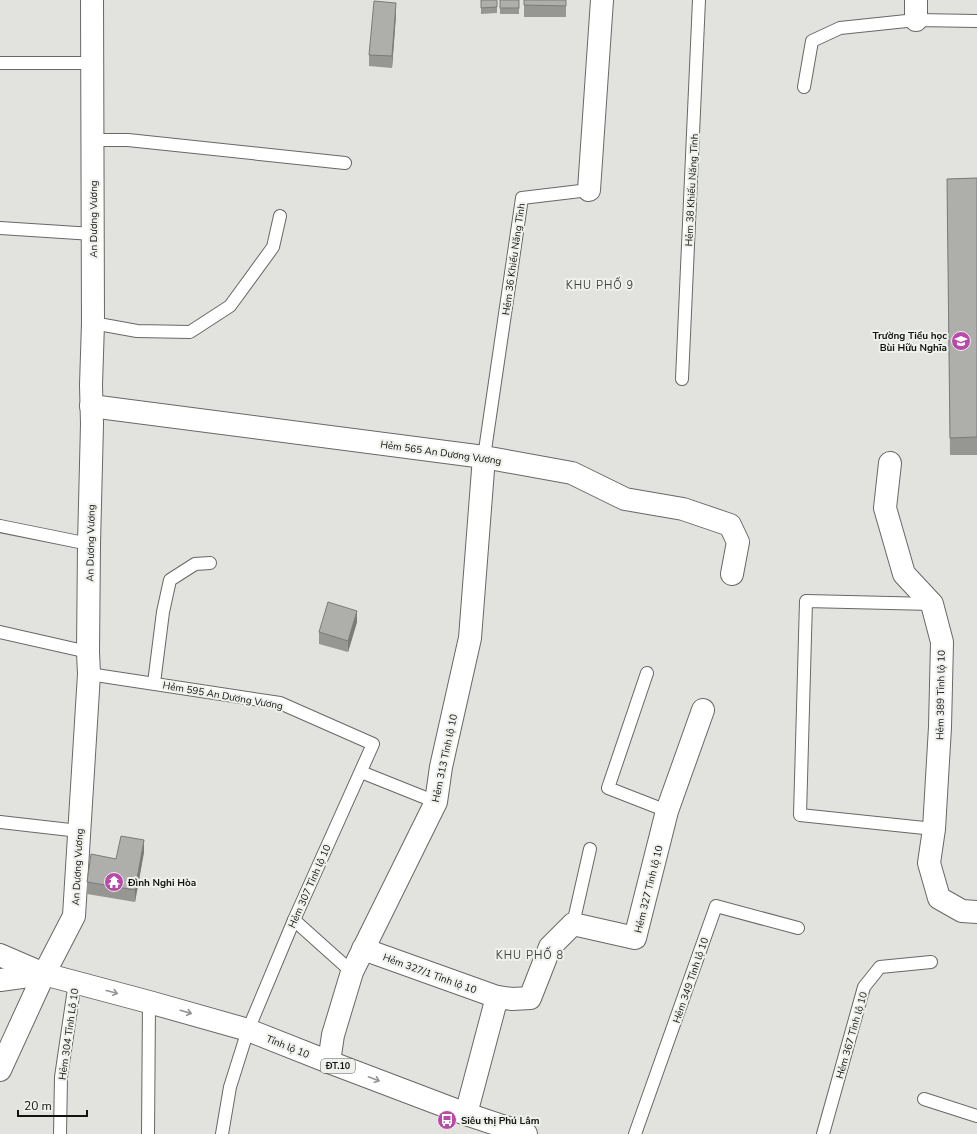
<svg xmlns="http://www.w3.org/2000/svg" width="977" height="1134" viewBox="0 0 977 1134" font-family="'Nunito Sans',sans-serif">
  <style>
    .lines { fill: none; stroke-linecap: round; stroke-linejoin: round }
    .service-casing { stroke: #676965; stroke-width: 14 }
    .minor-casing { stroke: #676965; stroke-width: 24 }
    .secondary-casing { stroke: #676965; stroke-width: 24 }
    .primary-casing { stroke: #676965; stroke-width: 24 }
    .service { stroke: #fff; stroke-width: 12 }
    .minor { stroke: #fff; stroke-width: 22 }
    .secondary { stroke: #fff; stroke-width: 22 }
    .primary { stroke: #fff; stroke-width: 22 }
    .wall { fill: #969693 }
    .shaded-wall { fill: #7a7a78 }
    .building { fill: #aeafab; stroke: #7a7a78 }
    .oneway { stroke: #959594 }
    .labels { text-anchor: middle; stroke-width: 4; stroke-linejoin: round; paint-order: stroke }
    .shield { fill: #eff1ec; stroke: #555653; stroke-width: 1 }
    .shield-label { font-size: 9px; font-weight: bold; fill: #131412 }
    .street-label { font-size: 10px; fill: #131412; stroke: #eff1ec }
    .poi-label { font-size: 10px; font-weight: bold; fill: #131412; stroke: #eff1ec; text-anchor: start }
    .neighbourhood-label { font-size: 11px; letter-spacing: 1px; fill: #454643; stroke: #eff1ec }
  </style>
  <rect width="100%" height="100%" fill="#e2e3df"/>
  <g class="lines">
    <defs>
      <g id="service">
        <polyline points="0,63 92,63"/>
        <polyline points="804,87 812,41 840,28 916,20 977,21"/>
        <polyline points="93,140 128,140 345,163"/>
        <polyline points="0,228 93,234"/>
        <polyline points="93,323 137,331 190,332 230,306 273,247 280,216"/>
        <polyline points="682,379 699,0"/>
        <polyline points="484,457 522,198 589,190"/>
        <polyline points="0,526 89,544"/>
        <polyline points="932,604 806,601 800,815 934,829"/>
        <polyline points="0,632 88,652"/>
        <polyline points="647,673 608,788 667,811"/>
        <polyline points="89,674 280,703 373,744 294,920 248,1030 230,1087 222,1134"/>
        <polyline points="154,683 163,612 170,580 195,564 210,563"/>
        <polyline points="361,772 436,802"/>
        <polyline points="0,822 79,831"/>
        <polyline points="294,920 352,972"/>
        <polyline points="573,924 590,849"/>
        <polyline points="924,1099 977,1116"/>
        <polyline points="60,1134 61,1077 75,982"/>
        <polyline points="148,1134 149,1002"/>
        <polyline points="635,1134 716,906 798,928"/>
        <polyline points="823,1134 864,987 880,967 931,962"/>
      </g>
      <g id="minor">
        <polyline points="916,0 916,20"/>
        <polyline points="589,190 602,0"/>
        <polyline points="91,406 484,457 572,473 625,499 683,509 730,525 738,542 732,574"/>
        <polyline points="890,463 885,508 904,574 932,604 942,642 940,727 934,829 929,863 939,898 962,911 977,912"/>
        <polyline points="363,949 497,997"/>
        <polyline points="329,1062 333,1035 352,972 436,802 441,767 470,638 484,457"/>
        <polyline points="466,1114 497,997 512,999 530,998 550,947 573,924 635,938 667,811 703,710"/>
      </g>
      <polyline id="secondary" points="0,1070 44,974 74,916 89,674 88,652 89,544 92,424 91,385 93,323 92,0"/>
      <g id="primary">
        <polyline points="0,955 44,974 149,1002 248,1030 329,1062 466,1114 526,1134"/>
        <polyline points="0,980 43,974"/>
      </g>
    </defs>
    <use href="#service" class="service-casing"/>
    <use href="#minor" class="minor-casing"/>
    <use href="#secondary" class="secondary-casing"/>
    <use href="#primary" class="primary-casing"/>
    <use href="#service" class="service"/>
    <use href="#minor" class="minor"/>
    <use href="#secondary" class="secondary"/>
    <use href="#primary" class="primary"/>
  </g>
  <g class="wall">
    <polygon points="481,0 497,0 497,13 481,14"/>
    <rect x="500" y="0" width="19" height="14"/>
    <rect x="524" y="0" width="42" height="17"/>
    <polygon points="396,15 392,68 369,66 369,55"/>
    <polygon points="977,178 977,455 950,455 947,179"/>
    <polygon points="357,622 348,652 319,644 319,632"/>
    <polygon points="144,852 135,902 87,894 87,882 116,859"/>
  </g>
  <g class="shaded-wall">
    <polygon points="396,3 396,15 392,68 392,56"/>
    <polygon points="357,611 357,622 348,652 348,641"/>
    <polygon points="144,840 144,852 135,902 135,890"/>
  </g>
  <g class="building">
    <polygon points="481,0 497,0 497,7 481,8"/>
    <rect x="500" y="0" width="19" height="8"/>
    <polygon points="524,0 566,0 566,6 524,5"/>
    <polygon points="374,1 396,3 392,56 369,55"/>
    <polygon points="977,178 977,437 950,438 947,179"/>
    <polygon points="328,602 357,611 348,641 319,632"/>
    <polygon points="121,836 144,840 135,890 87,882 91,854 116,859"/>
  </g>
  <defs><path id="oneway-shaft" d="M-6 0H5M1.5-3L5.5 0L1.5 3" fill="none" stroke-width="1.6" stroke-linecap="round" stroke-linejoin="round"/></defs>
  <g class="oneway">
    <use href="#oneway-shaft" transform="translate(112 992) rotate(15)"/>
    <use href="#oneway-shaft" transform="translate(186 1012) rotate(16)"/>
    <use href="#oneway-shaft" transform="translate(374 1079) rotate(21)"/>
  </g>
  <defs>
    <symbol id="school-disc" viewBox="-11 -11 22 22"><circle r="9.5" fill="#b84aa8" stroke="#eff1ec"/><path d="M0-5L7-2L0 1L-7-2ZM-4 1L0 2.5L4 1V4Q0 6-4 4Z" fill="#fff"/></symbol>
    <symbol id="temple-disc" viewBox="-11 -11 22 22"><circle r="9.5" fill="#b84aa8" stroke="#eff1ec"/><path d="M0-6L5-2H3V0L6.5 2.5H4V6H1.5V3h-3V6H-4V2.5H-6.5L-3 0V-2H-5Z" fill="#fff"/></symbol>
    <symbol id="bus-disc" viewBox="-11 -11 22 22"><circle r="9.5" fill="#b84aa8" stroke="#eff1ec"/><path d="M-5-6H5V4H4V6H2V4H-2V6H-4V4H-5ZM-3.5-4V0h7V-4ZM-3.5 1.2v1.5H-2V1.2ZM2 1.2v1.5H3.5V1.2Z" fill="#fff"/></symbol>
  </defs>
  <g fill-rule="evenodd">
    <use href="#school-disc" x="950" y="330" width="22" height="22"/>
    <use href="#temple-disc" x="103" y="871" width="22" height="22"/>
    <use href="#bus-disc" x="436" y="1109" width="22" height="22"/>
  </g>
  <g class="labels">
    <rect class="shield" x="321" y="1059" width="34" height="14" rx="3"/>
    <g class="shield-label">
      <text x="338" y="1069">ĐT.10</text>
    </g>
    <g class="street-label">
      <text transform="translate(691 190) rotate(-87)" y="4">Hẻm 38 Khiếu Năng Tĩnh</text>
      <text transform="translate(93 219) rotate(-90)" y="4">An Dương Vương</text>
      <text transform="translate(513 259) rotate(-82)" y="4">Hẻm 36 Khiếu Năng Tĩnh</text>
      <text transform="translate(441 452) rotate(8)" y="4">Hẻm 565 An Dương Vương</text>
      <text transform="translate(90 543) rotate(-89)" y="4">An Dương Vương</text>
      <text transform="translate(223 695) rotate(10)" y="4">Hẻm 595 An Dương Vương</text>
      <text transform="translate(940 695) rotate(-89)" y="4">Hẻm 389 Tỉnh lộ 10</text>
      <text transform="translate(444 758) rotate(-78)" y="4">Hẻm 313 Tỉnh lộ 10</text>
      <text transform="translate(77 867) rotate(-87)" y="4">An Dương Vương</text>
      <text transform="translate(309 886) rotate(-66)" y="4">Hẻm 307 Tỉnh lộ 10</text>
      <text transform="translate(648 889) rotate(-76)" y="4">Hẻm 327 Tỉnh lộ 10</text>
      <text transform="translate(430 973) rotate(20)" y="4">Hẻm 327/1 Tỉnh lộ 10</text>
      <text transform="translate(690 980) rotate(-71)" y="4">Hẻm 349 Tỉnh lộ 10</text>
      <text transform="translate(68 1034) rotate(-82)" y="4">Hẻm 304 Tỉnh Lộ 10</text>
      <text transform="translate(851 1035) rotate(-74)" y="4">Hẻm 367 Tỉnh lộ 10</text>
      <text transform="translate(288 1046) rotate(22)" y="4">Tỉnh lộ 10</text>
    </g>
    <g class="poi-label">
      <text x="947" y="339" text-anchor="end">Trường Tiểu học<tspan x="947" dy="12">Bùi Hữu Nghĩa</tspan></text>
      <text x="128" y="886">Đình Nghi Hòa</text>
      <text x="461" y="1124">Siêu thị Phú Lâm</text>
    </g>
    <g class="neighbourhood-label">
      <text x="600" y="289">KHU PHỐ 9</text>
      <text x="530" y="959">KHU PHỐ 8</text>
    </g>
  </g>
  <path d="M18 1110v6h69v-6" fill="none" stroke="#131412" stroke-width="2"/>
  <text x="24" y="1110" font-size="12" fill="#131412" stroke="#eff1ec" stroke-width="3" paint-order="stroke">20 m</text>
</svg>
